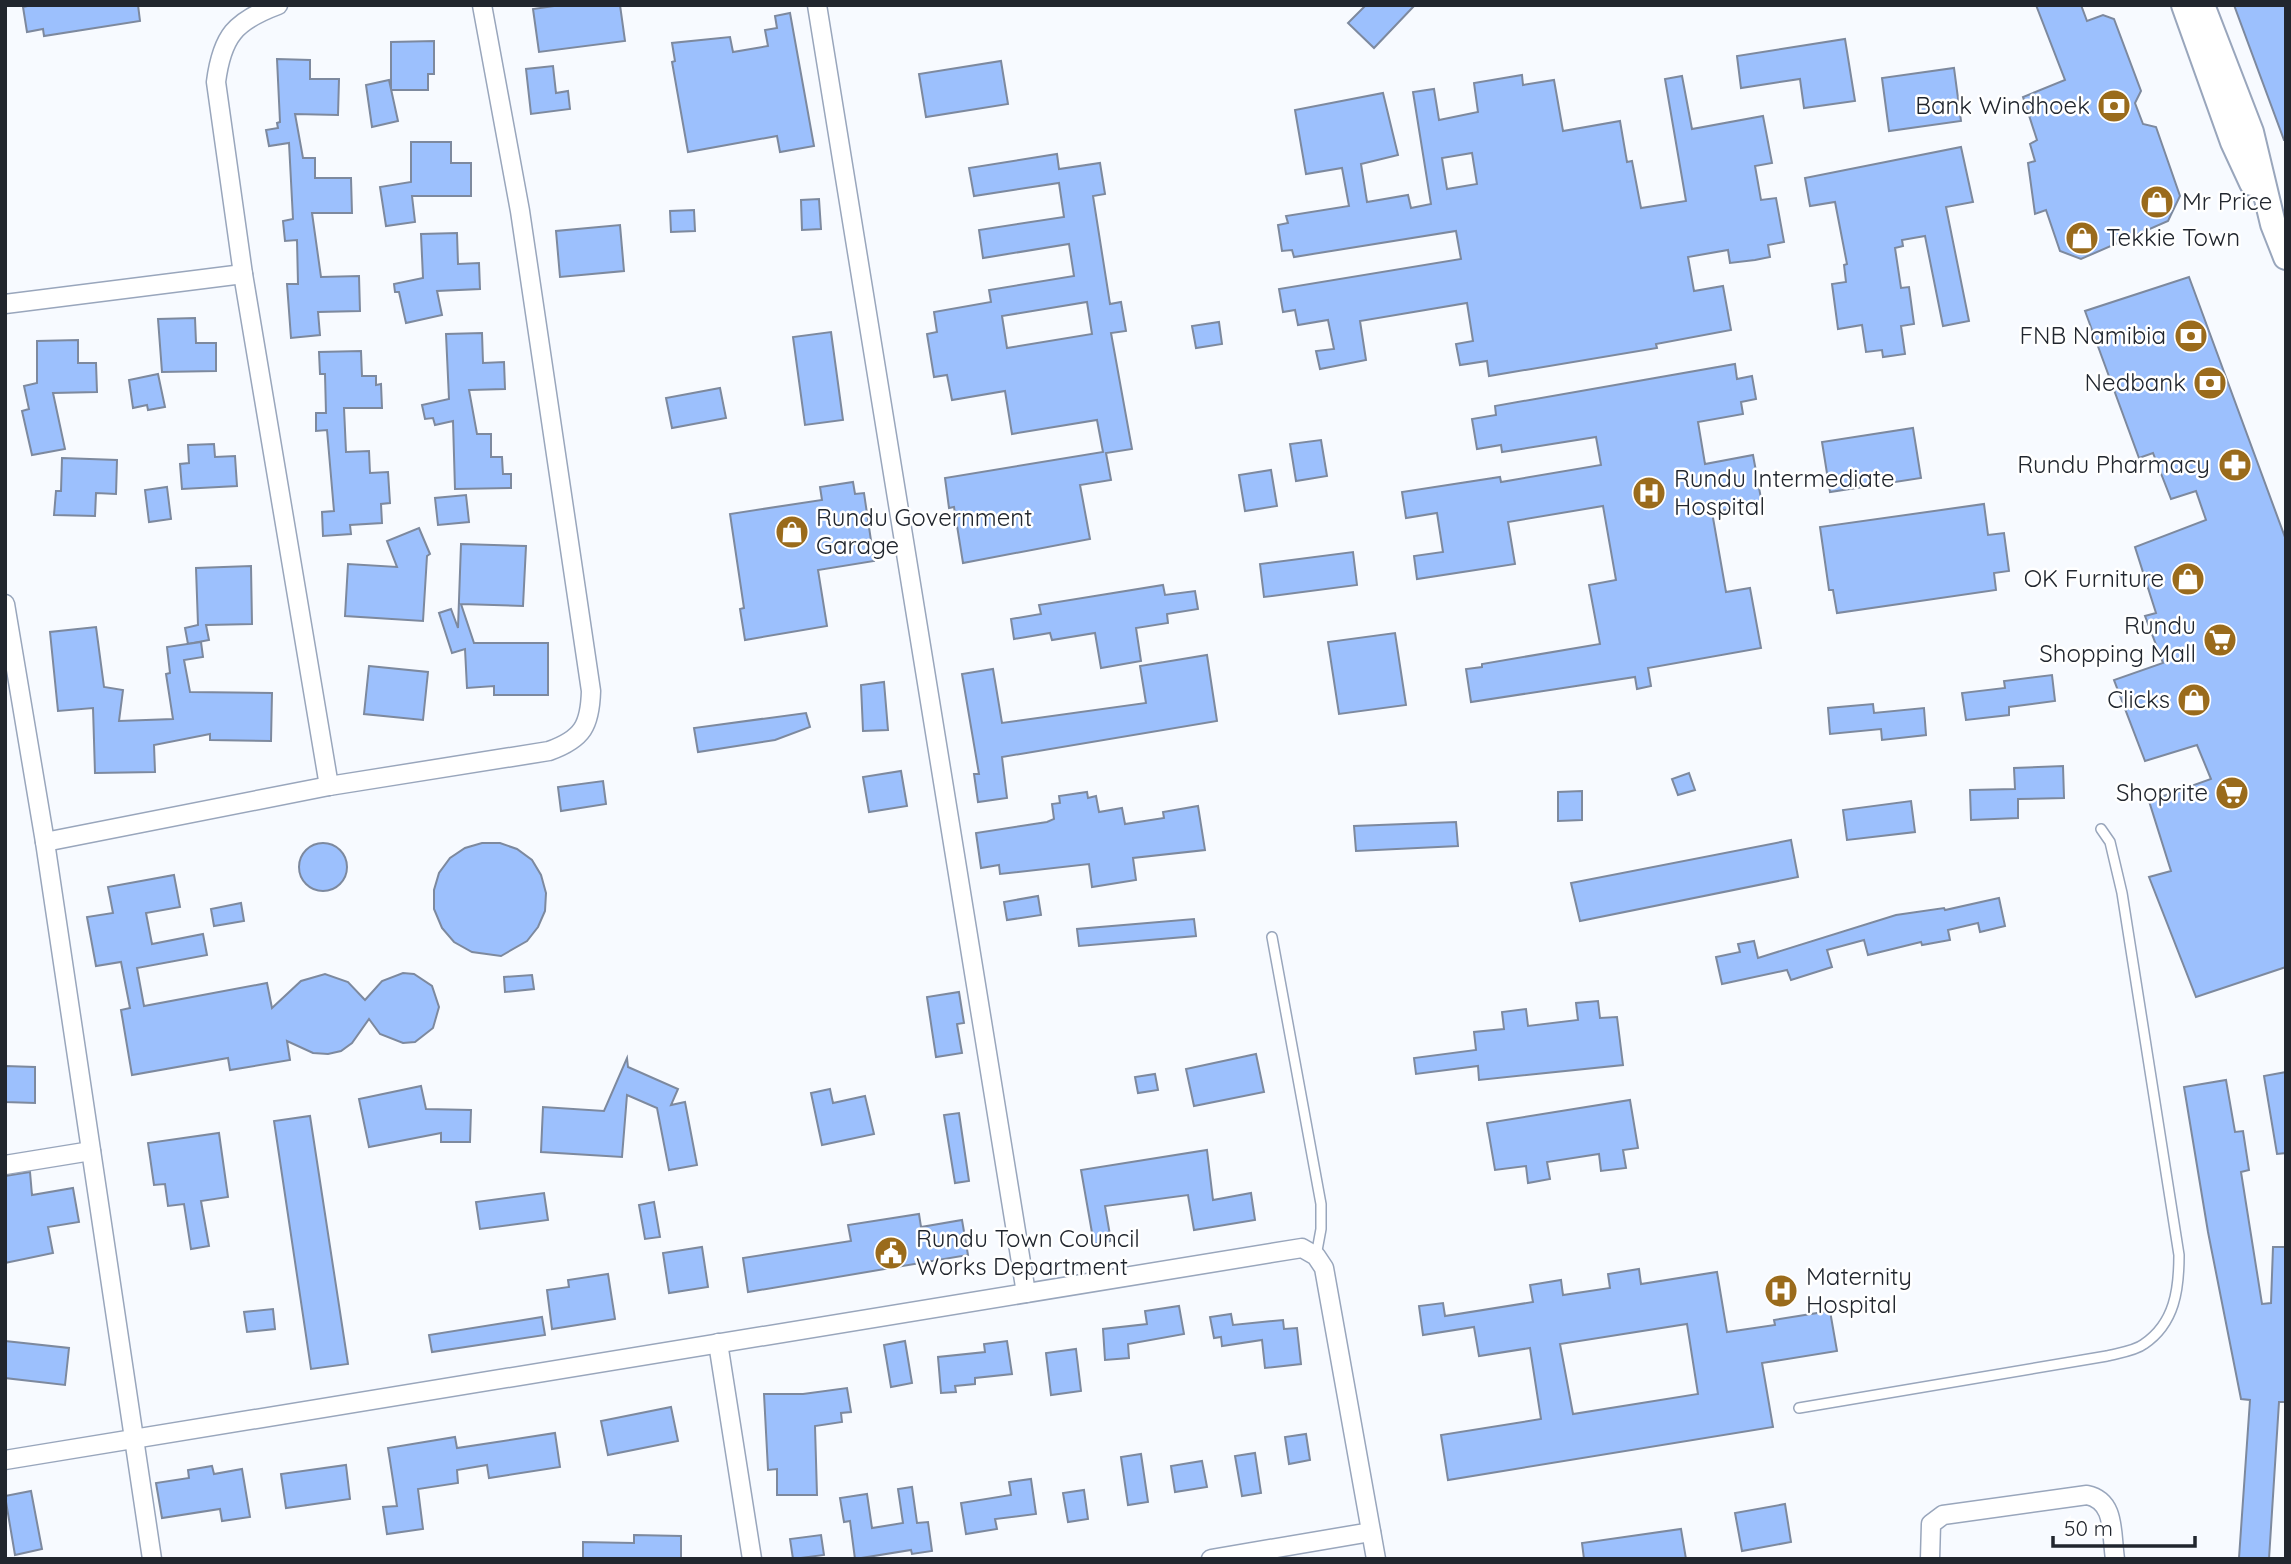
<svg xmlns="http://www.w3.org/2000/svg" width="2291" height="1564" viewBox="0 0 2291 1564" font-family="Quicksand,sans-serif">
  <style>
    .building { fill: #9cc0fd; stroke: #7d899e; stroke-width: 2; fill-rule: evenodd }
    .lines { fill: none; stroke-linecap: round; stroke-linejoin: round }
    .lane-casing { stroke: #99a6bc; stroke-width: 12 }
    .street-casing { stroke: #99a6bc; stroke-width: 21 }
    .secondary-casing { stroke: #99a6bc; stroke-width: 28 }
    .lane { stroke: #fff; stroke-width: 9 }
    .street { stroke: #fff; stroke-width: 18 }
    .secondary { stroke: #fff; stroke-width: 24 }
    .labels { text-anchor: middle; stroke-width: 5; stroke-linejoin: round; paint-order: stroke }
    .poi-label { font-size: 24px; fill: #21262e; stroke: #fff; text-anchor: end }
  </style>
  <rect width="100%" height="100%" fill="#f7faff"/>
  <g class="building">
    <polygon points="32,5 138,5 140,21 44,36 43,29 27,32 23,7"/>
    <polygon points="561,5 620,5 625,41 539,52 533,9"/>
    <polygon points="1366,5 1415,5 1374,48 1348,23"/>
    <polygon points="2036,5 2081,5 2087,21 2103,15 2114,19 2141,91 2135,103 2143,124 2156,127 2180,196 2168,221 2081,259 2060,251 2046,210 2035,214 2028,163 2035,161 2030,144 2037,140 2023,97 2065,80"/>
    <polygon points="2234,5 2286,5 2286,140 2284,140"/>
    <polygon points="790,13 814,146 780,152 777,136 688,152 672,62 675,61 672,43 730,37 733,52 768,46 765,30 777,28 775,16"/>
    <polygon points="1845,39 1855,101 1804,108 1800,79 1741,88 1737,56"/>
    <polygon points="434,41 434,74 428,74 428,90 391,90 391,42"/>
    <polygon points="277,59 310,60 310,79 339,79 338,115 295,114 303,158 315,158 315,178 351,178 352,213 312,213 321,277 359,276 360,311 318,312 320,335 291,338 287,284 298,284 297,240 285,241 283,221 293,219 289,143 269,146 266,130 278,128 277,123 280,122"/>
    <polygon points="1001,61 1008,104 926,117 919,74"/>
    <polygon points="553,66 556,93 568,91 570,109 531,114 526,69"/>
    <polygon points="1954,68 1961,121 1889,131 1882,78"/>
    <path d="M1522 75 1523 85 1554 80 1563 131 1620 121 1627 162 1632 161 1641 208 1686 201 1665 79 1682 76 1692 129 1763 116 1772 163 1755 166 1761 200 1776 198 1784 242 1768 245 1770 257 1755 260 1730 263 1728 250 1688 257 1694 291 1723 286 1731 330 1656 344 1657 348 1489 376 1487 361 1460 365 1456 344 1473 341 1467 303 1360 321 1366 360 1320 369 1316 351 1334 349 1328 320 1298 325 1295 310 1283 312 1279 289 1461 259 1456 231 1294 257 1292 250 1282 251 1278 225 1288 223 1286 216 1349 206 1342 168 1306 174 1295 110 1383 93 1398 155 1361 164 1367 202 1408 195 1411 208 1431 204 1413 92 1434 89 1439 120 1478 112 1474 83ZM1472 153 1477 184 1447 189 1442 158Z"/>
    <polygon points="389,80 398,121 372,127 366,85"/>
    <polygon points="411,142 451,142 451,163 471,163 471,196 412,196 415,222 386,226 380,187 411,182"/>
    <polygon points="1961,147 1973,202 1946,207 1969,321 1943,326 1925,236 1902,240 1903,246 1895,248 1901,288 1909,287 1914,324 1901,326 1905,354 1883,357 1882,350 1866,352 1862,325 1838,329 1832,284 1846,282 1844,265 1847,264 1835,202 1810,206 1805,178"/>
    <path d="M1057 154 1059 169 1100 163 1105 194 1093 196 1110 304 1121 302 1126 331 1111 333 1132 449 1106 453 1111 480 1080 485 1090 539 963 563 954 507 949 508 945 478 1103 452 1097 420 1012 434 1005 391 952 400 947 375 934 377 927 334 937 332 934 312 991 302 989 290 1074 276 1069 244 983 258 979 230 1064 217 1059 183 974 196 969 168ZM1087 302 1092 334 1007 348 1002 316Z"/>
    <polygon points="819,199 821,229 802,230 801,200"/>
    <polygon points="694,210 695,231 671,232 670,211"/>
    <polygon points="620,225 624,271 560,277 556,231"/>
    <polygon points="457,233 458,264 479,263 480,289 437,291 442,315 406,323 399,292 395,292 394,284 423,278 421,234"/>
    <polygon points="2189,277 2286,540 2286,967 2196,997 2149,877 2171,871 2149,801 2211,779 2197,745 2145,761 2114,680 2163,663 2145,616 2156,613 2135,547 2206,520 2196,491 2171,499 2153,453 2139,458 2085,311"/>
    <polygon points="195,318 196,343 216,343 216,371 162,372 158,319"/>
    <polygon points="1219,322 1222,344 1196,348 1192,326"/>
    <polygon points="831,332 843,420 805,425 793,337"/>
    <polygon points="482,333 483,363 504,362 505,389 469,390 477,434 491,434 491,457 502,457 503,474 511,474 511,488 455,489 453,421 435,425 433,418 425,419 422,405 449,399 446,334"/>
    <polygon points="78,340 78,363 96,363 97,392 53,393 65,449 32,455 22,411 29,409 24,386 37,383 37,341"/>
    <polygon points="361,351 362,376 376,376 376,385 381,384 382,408 344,408 346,452 369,451 370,473 388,472 390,503 381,504 382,523 350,525 351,534 323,536 322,512 334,511 327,430 316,431 316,413 326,413 325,374 320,374 319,352"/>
    <polygon points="1735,364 1737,379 1752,376 1756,399 1741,402 1743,414 1698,422 1705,464 1753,455 1762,504 1712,512 1726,592 1750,588 1761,648 1648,668 1651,686 1637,689 1635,677 1471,702 1466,669 1482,667 1482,664 1600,644 1589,585 1616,580 1603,506 1508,522 1515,564 1417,579 1414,556 1443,552 1437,513 1406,518 1402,492 1500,477 1501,482 1601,465 1596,437 1502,452 1501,445 1477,449 1472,419 1496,415 1495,406"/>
    <polygon points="158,374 165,407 148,410 147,405 133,408 129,380"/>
    <polygon points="720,388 726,418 672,428 666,398"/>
    <polygon points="1913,428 1921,478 1830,492 1822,442"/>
    <polygon points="1321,440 1327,476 1296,481 1290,444"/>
    <polygon points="214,444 215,457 235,456 237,486 182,489 180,464 189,463 188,445"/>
    <polygon points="62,458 117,460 116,494 96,493 95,516 54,515 56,491 61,491"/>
    <polygon points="1271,470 1277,506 1245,511 1239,475"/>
    <polygon points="853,482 855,494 864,493 874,561 818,570 827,626 745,640 740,609 744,608 730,514 822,500 820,487"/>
    <polygon points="167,487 171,519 149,522 145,490"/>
    <polygon points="466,495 469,522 438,525 435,498"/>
    <polygon points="1984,504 1988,535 2004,533 2009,571 1994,573 1996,590 1837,613 1833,590 1829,590 1820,527"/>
    <polygon points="419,528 430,554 427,556 423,621 345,616 348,564 397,567 387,541"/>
    <polygon points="461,544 526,546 523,606 461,604 474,643 548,643 548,695 494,695 494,686 467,688 465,649 452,653 439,613 451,609 458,628"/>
    <polygon points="1353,552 1357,585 1264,597 1260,564"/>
    <polygon points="251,566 252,624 206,625 209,640 188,644 185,628 198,625 196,568"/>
    <polygon points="1163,585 1165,595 1195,591 1198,609 1167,614 1168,623 1136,628 1141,661 1101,668 1095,633 1052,640 1050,633 1014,639 1011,619 1041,614 1039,605"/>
    <polygon points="96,627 104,687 123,690 119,721 173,719 166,674 170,673 167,647 201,642 203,657 184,660 190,692 272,693 271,741 210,740 210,734 154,745 155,772 95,773 93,708 58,711 50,632"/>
    <polygon points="1395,633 1406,705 1339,714 1328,642"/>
    <polygon points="1207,655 1217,721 1002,757 1007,798 978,802 974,774 979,774 962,674 993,669 1002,723 1146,703 1140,666"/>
    <polygon points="369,666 428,672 423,720 364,714"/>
    <polygon points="2052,675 2055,701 2009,707 2009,715 1966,720 1962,693 2005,688 2004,681"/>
    <polygon points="884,682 888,730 863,731 861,685"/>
    <polygon points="1873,704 1874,713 1924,708 1926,735 1882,740 1881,729 1830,734 1828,708"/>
    <polygon points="806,713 810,727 775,740 698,752 694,728"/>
    <polygon points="2063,766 2064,798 2018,799 2018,818 1971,820 1970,790 2015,789 2014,768"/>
    <polygon points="901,771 907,806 869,812 863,777"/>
    <polygon points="1689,773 1695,790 1678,795 1672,779"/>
    <polygon points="603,781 606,804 561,811 558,787"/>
    <polygon points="1582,791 1582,820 1558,821 1558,792"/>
    <polygon points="1087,792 1088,798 1096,796 1099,812 1122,808 1125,824 1164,818 1163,812 1198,806 1205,850 1133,858 1136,880 1092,887 1089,864 1000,874 999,865 981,868 976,833 1047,822 1054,819 1052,804 1060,803 1059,796"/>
    <polygon points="1911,801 1915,832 1847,840 1843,810"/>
    <polygon points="1456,822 1458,846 1356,851 1354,826"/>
    <polygon points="1791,840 1798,877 1580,921 1571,883"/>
    <circle cx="323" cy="867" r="24"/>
    <polygon points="482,843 500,843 517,849 532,860 541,875 546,893 545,911 538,927 527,941 501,956 472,952 454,942 442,928 434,909 434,890 439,873 450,858 465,848"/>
    <polygon points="174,875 180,907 146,913 152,944 203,934 207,955 137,968 144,1006 267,983 272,1008 301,981 325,974 348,982 365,1000 382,981 403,973 414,974 432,986 439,1007 433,1028 415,1042 403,1043 380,1034 369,1019 352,1043 341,1051 328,1054 313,1053 287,1041 290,1060 230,1070 228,1058 132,1075 121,1010 130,1008 121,962 96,966 87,917 113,913 108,887"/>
    <polygon points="1038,896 1041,915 1007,920 1004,902"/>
    <polygon points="1999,898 2005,926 1980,932 1978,923 1948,930 1950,940 1922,945 1921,942 1868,955 1864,940 1827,950 1832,967 1791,980 1787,970 1722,984 1716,957 1740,952 1738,944 1754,941 1758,958 1896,915 1944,908 1945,910"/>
    <polygon points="241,903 244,921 214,926 211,909"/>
    <polygon points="1194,919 1196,936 1079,946 1077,929"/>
    <polygon points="532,975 534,989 505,992 504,977"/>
    <polygon points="959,992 964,1023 957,1024 962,1053 936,1057 927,997"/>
    <polygon points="1598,1001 1600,1018 1617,1017 1623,1065 1479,1080 1478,1066 1416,1074 1414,1058 1476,1050 1474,1032 1504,1029 1502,1012 1526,1009 1528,1026 1578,1020 1576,1003"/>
    <polygon points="1256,1054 1264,1092 1194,1106 1186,1069"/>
    <polygon points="627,1058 628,1067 678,1089 671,1105 685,1102 697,1165 669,1170 657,1108 627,1095 622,1157 541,1152 543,1107 604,1111"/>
    <polygon points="5,1066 35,1067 35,1103 5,1102"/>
    <polygon points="2286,1072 2286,1153 2277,1154 2264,1076"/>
    <polygon points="1155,1074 1158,1090 1138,1093 1135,1077"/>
    <polygon points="2226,1080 2235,1132 2243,1131 2249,1170 2241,1172 2262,1304 2271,1303 2273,1247 2286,1247 2286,1402 2279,1402 2269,1559 2239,1558 2250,1400 2241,1399 2208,1232 2184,1087"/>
    <polygon points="421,1086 426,1109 471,1110 470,1142 441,1142 441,1133 369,1147 359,1099"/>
    <polygon points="830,1089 833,1103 865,1096 874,1134 822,1145 811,1093"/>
    <polygon points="1630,1100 1638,1148 1623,1150 1626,1168 1601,1171 1599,1154 1547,1162 1550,1179 1528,1183 1526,1166 1495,1170 1487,1123"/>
    <polygon points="959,1113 969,1181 955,1183 944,1115"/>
    <polygon points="310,1116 348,1364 311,1369 274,1121"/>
    <polygon points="219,1133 228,1197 201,1201 209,1246 191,1249 184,1204 168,1206 165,1184 154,1185 148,1143"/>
    <polygon points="1207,1150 1213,1200 1251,1193 1255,1220 1194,1230 1188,1195 1105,1206 1111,1241 1094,1244 1081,1170"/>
    <polygon points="30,1172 32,1195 73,1188 79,1222 48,1227 53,1253 5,1263 5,1176"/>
    <polygon points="544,1193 548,1220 480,1229 476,1202"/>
    <polygon points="654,1202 660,1237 645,1239 639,1205"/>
    <polygon points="919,1214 921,1227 962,1220 968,1255 748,1292 743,1258 851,1241 848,1225"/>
    <polygon points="702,1247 708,1287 669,1293 663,1253"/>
    <path d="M1639 1269 1641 1284 1717 1272 1727 1332 1775 1325 1774 1320 1830 1311 1837 1351 1762 1363 1773 1427 1448 1480 1441 1435 1541 1419 1530 1348 1479 1356 1474 1327 1423 1335 1419 1306 1443 1303 1445 1316 1533 1302 1530 1285 1561 1280 1563 1295 1610 1288 1608 1274ZM1687 1324 1698 1394 1573 1414 1560 1344Z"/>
    <polygon points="608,1274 615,1319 552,1329 547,1290 569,1287 568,1280"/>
    <polygon points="1179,1306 1184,1334 1128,1344 1129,1358 1105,1360 1103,1329 1147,1324 1145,1311"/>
    <polygon points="273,1309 275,1329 247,1332 244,1312"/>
    <polygon points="1231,1314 1233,1325 1283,1320 1284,1329 1297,1328 1301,1364 1265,1368 1262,1340 1222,1346 1221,1337 1214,1338 1210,1317"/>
    <polygon points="542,1317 545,1335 432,1352 429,1335"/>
    <polygon points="5,1341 69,1348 65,1385 5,1378"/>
    <polygon points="905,1341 912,1383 891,1387 884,1345"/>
    <polygon points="1007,1341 1012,1374 975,1378 975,1384 955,1386 956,1392 941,1393 938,1357 985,1352 984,1344"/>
    <polygon points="1076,1349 1081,1391 1051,1395 1046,1353"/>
    <polygon points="847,1388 851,1412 841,1413 842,1422 815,1426 817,1495 777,1495 777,1469 768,1470 764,1394 803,1394"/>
    <polygon points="671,1407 678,1441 608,1455 601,1421"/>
    <polygon points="555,1433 560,1467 489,1478 487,1465 457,1470 458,1483 418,1489 423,1529 387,1534 383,1507 397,1506 388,1448 455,1437 457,1448"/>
    <polygon points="1306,1434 1310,1460 1289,1464 1285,1437"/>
    <polygon points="1255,1453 1261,1493 1242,1496 1235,1456"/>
    <polygon points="1141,1454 1148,1502 1128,1505 1121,1457"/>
    <polygon points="1202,1461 1207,1487 1175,1492 1171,1466"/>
    <polygon points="346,1465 350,1499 286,1508 281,1474"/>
    <polygon points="212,1466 214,1474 242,1469 250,1517 222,1521 220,1509 162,1518 156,1483 189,1478 188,1470"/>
    <polygon points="1031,1479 1036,1514 995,1519 997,1529 966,1534 961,1503 1011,1495 1009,1482"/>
    <polygon points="912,1487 917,1523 928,1522 932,1551 912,1554 911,1550 855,1559 850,1521 844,1522 840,1498 867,1494 872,1528 903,1523 898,1489"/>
    <polygon points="1084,1490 1088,1519 1068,1522 1063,1493"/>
    <polygon points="31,1491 42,1549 15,1555 5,1496"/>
    <polygon points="1785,1504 1791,1542 1742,1551 1735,1513"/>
    <polygon points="1681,1529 1686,1559 1584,1559 1582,1543"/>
    <polygon points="634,1535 681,1536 681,1559 583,1559 583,1542 634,1543"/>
    <polygon points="821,1535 824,1555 793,1559 790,1539"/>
  </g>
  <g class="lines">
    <defs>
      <g id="lane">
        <polyline points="1272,937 1321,1204 1321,1229 1316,1256"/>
        <path d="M1799 1408 2107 1356C2118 1353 2135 1351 2144 1344 2175 1323 2179 1289 2179 1255L2122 893 2110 842 2101 829"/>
      </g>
      <g id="street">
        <path d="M278 5C235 21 222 36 216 82L243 274 329 786"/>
        <polyline points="817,5 1026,1293"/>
        <polyline points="5,304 243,274"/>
        <polyline points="5,604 45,842 152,1559"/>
        <path d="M45 842 329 786 549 751C583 739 590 725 591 691L520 211 482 5"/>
        <polyline points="5,1165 91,1151"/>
        <polyline points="718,1343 752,1559"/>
        <polyline points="5,1460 1302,1248 1316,1256 1324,1268 1376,1559"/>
        <polyline points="1211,1559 1371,1532"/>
        <path d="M1930 1559 1931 1524 1943 1515 2087 1495C2116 1501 2111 1533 2115 1559"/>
      </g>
      <g id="secondary">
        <polyline points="2184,5 2233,142 2252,183"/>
        <polyline points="2202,5 2251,132 2273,224 2286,257"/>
      </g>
    </defs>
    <use href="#lane" class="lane-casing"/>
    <use href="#street" class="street-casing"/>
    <use href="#secondary" class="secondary-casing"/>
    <use href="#lane" class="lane"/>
    <use href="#street" class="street"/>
    <use href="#secondary" class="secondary"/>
  </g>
  <defs>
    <symbol id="bank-disc" viewBox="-11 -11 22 22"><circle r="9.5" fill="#9a6b1c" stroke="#fff"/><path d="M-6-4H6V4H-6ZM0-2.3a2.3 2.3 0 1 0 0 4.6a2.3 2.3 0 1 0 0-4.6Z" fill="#fff"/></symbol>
    <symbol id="shop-disc" viewBox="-11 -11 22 22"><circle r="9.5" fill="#9a6b1c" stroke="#fff"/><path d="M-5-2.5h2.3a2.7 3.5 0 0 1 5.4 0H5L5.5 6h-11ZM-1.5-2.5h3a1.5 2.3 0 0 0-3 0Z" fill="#fff"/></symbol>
    <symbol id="pharmacy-disc" viewBox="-11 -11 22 22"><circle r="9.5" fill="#9a6b1c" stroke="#fff"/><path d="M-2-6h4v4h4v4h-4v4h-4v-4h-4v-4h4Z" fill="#fff"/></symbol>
    <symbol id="hospital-disc" viewBox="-11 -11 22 22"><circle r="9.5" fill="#9a6b1c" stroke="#fff"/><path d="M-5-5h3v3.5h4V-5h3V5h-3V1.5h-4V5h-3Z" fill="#fff"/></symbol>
    <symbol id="supermarket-disc" viewBox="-11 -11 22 22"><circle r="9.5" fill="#9a6b1c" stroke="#fff"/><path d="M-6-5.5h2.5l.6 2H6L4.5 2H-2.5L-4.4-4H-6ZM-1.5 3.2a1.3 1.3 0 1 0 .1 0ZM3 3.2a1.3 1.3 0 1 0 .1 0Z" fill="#fff"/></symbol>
    <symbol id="civic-disc" viewBox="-11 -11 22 22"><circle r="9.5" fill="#9a6b1c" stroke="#fff"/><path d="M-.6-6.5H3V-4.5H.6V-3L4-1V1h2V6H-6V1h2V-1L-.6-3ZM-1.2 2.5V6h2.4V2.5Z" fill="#fff"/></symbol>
  </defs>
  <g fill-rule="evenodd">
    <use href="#bank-disc" x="2095" y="87" width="38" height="38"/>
    <use href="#shop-disc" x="2138" y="183" width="38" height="38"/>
    <use href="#shop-disc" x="2063" y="219" width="38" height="38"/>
    <use href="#bank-disc" x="2172" y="317" width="38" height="38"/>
    <use href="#bank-disc" x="2191" y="364" width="38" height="38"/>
    <use href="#pharmacy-disc" x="2216" y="446" width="38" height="38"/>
    <use href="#hospital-disc" x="1630" y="474" width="38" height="38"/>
    <use href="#shop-disc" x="773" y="513" width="38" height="38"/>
    <use href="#shop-disc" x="2169" y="560" width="38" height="38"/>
    <use href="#supermarket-disc" x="2201" y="621" width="38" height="38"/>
    <use href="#shop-disc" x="2175" y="681" width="38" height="38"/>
    <use href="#supermarket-disc" x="2213" y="774" width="38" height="38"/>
    <use href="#civic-disc" x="872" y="1234" width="38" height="38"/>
    <use href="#hospital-disc" x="1762" y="1272" width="38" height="38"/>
  </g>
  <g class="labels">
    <g class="poi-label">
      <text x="2090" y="114">Bank Windhoek</text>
      <text x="2182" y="210" text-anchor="start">Mr Price</text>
      <text x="2106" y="246" text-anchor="start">Tekkie Town</text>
      <text x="2166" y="344">FNB Namibia</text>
      <text x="2186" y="391">Nedbank</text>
      <text x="2210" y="473">Rundu Pharmacy</text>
      <text x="1674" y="487" text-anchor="start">Rundu Intermediate<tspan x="1674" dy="28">Hospital</tspan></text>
      <text x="816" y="526" text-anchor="start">Rundu Government<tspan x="816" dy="28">Garage</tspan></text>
      <text x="2164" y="587">OK Furniture</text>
      <text x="2196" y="634">Rundu<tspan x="2196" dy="28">Shopping Mall</tspan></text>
      <text x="2170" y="708">Clicks</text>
      <text x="2208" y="801">Shoprite</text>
      <text x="916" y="1247" text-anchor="start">Rundu Town Council<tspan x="916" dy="28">Works Department</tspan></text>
      <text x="1806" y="1285" text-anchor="start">Maternity<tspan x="1806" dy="28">Hospital</tspan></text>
    </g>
  </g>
  <rect width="2291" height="1564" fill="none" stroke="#21262e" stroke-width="14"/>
  <path d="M2053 1536v10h142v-10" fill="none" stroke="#21262e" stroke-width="3.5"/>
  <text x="2064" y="1536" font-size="21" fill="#21262e" stroke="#ffffff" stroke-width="5" paint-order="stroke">50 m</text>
</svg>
